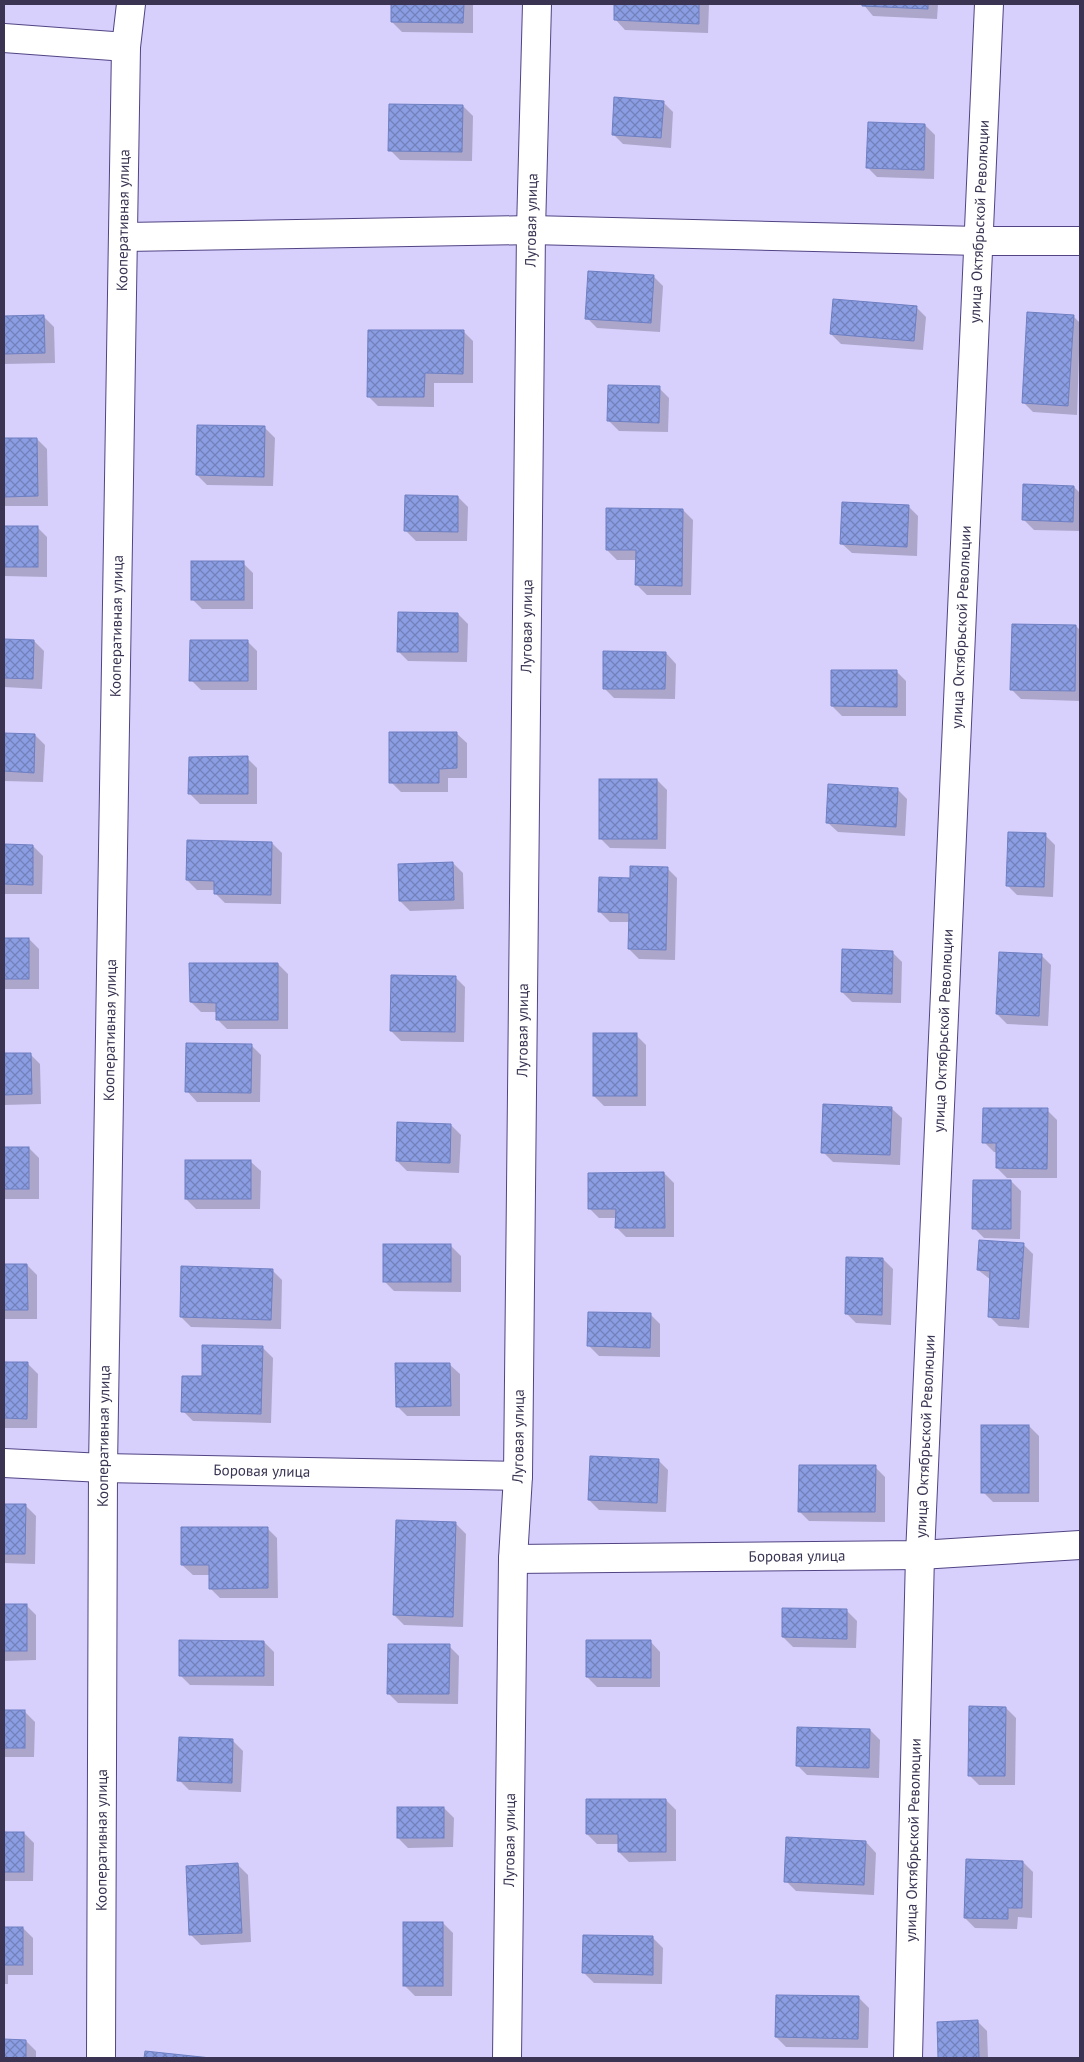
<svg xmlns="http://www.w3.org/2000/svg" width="1084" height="2062" viewBox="0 0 1084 2062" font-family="'PT Sans',sans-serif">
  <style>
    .shadow { fill: #0003 }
    .building { fill: url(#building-cross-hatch); stroke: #6e7fc2 }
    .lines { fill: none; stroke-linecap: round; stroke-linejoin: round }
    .street-casing { stroke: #524484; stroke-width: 30 }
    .street { stroke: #fff; stroke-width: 28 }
    .labels { text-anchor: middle; stroke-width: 5; stroke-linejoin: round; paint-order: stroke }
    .street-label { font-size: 15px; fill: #3a3452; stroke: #f7f6fe }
  </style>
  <defs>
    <pattern id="building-cross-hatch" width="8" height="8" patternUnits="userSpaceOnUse" patternTransform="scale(1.25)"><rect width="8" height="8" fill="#8b9de3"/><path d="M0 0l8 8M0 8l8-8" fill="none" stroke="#7381bb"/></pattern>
  </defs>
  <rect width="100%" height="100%" fill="#d7d0fd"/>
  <g class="shadow">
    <polygon points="392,4 473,4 473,33 402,32 392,22"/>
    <polygon points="616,4 709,4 708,33 625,30 615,19"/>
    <polygon points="863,4 938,4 937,19 873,16"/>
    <polygon points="663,102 673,112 671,148 623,144 613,134"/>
    <polygon points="463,106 473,116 472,161 400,160 390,150"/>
    <polygon points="925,125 935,135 934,179 877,177 867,167"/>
    <polygon points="653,276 663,286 660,332 597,328 587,318"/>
    <polygon points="916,307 926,317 923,350 841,344 831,334"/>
    <polygon points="1073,316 1080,323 1077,415 1033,412 1023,402"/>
    <polygon points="44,317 54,327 55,363 4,364 4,318"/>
    <polygon points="463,331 473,341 473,383 434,383 434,407 378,406 368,396"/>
    <polygon points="659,388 669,398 668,432 619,431 609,421"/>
    <polygon points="265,428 275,438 273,486 207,485 197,475"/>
    <polygon points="4,439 37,439 47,449 48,506 4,506"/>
    <polygon points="1074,487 1080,493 1080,531 1034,530 1024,520"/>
    <polygon points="458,497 468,507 467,541 416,541 406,531"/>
    <polygon points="908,506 918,516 917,556 852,553 841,543"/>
    <polygon points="683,510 693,520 691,595 647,595 636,584 637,560 617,560 607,550"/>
    <polygon points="4,527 37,527 47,537 47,577 4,576"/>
    <polygon points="243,563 253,573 253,609 202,609 192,599"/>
    <polygon points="458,614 468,624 467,662 408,661 398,651"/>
    <polygon points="1076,626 1080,630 1080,701 1021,699 1011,689"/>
    <polygon points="4,640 34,641 44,651 42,689 4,687"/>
    <polygon points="247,641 257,651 257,690 201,690 191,680"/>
    <polygon points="666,653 676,664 675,699 614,698 604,688"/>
    <polygon points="896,671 906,681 906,716 842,716 832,706"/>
    <polygon points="456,733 467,743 467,778 448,778 448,792 401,792 391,782"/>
    <polygon points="4,734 35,735 45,745 43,782 4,781"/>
    <polygon points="247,758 257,768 257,804 200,804 190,794"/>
    <polygon points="657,780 667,790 666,849 610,848 600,838"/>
    <polygon points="897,789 907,799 905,836 838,832 827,822"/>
    <polygon points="1045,835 1055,845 1053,897 1017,895 1007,885"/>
    <polygon points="272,843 282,853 281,904 225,903 215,893 215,890 197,890 187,880"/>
    <polygon points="4,846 33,846 43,856 42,894 4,894"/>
    <polygon points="453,863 463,873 464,909 410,911 400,901"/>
    <polygon points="667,868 677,878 675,960 639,959 629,949 630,922 610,922 600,912 631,879"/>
    <polygon points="4,939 29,939 39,949 39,989 4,989"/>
    <polygon points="892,952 902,962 901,1003 852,1002 842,992"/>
    <polygon points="1041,955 1051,965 1048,1026 1007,1024 997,1014"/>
    <polygon points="278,964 288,974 288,1029 227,1029 217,1019 217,1012 201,1012 191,1002"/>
    <polygon points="455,977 465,987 464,1042 401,1041 391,1031"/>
    <polygon points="636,1035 646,1045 646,1106 604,1106 594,1096"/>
    <polygon points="251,1045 261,1055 260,1102 197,1102 187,1091"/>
    <polygon points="4,1054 30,1054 40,1064 41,1104 4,1105"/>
    <polygon points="891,1108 902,1118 900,1165 833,1162 823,1152"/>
    <polygon points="1047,1110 1057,1120 1057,1178 1007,1178 997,1168 997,1152 994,1152 984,1142"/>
    <polygon points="451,1125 461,1135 459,1173 407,1171 397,1161"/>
    <polygon points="4,1148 29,1148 39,1158 39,1199 4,1199"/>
    <polygon points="250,1161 261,1171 260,1209 196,1209 186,1199"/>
    <polygon points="664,1173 674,1183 674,1237 626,1237 616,1227 617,1218 599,1218 589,1208"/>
    <polygon points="1011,1181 1021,1191 1020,1239 984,1238 974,1228"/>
    <polygon points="1023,1244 1033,1254 1029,1328 999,1326 989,1316 991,1280 978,1270"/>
    <polygon points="451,1246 461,1256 461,1292 394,1291 384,1281"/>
    <polygon points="883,1259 893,1269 891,1325 856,1323 846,1313"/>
    <polygon points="4,1265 27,1265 37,1275 37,1319 4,1319"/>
    <polygon points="272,1270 282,1280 281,1329 191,1327 181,1317"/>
    <polygon points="650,1314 660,1324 660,1357 599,1356 589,1346"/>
    <polygon points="263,1348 273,1358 271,1423 193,1421 183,1411"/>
    <polygon points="4,1363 28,1364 38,1374 37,1428 4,1428"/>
    <polygon points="449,1364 460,1374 460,1416 407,1416 397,1406"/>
    <polygon points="1029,1426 1039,1436 1039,1502 993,1502 983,1492"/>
    <polygon points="658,1460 668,1470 666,1512 599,1510 589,1500"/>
    <polygon points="875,1467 885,1477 885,1522 809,1521 799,1511"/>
    <polygon points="4,1505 26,1506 36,1516 35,1564 4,1563"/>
    <polygon points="456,1524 466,1534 463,1627 404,1625 394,1615"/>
    <polygon points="267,1528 277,1538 278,1598 220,1598 210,1588 210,1575 193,1575 182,1565"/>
    <polygon points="4,1605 26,1605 36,1615 36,1660 4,1661"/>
    <polygon points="847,1611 857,1621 856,1648 793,1647 783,1637"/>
    <polygon points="650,1641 660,1652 660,1687 597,1687 587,1677"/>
    <polygon points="264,1642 274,1652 274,1686 190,1685 180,1675"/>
    <polygon points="449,1646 459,1656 458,1704 398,1703 388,1693"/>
    <polygon points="1006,1708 1016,1718 1015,1785 979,1785 969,1775"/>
    <polygon points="4,1712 25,1712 35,1722 34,1757 4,1757"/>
    <polygon points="870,1730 880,1740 879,1778 807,1775 797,1765"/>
    <polygon points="233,1741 243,1751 241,1792 189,1790 179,1780"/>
    <polygon points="666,1800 676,1810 676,1861 629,1862 619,1852 619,1844 597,1844 587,1834"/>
    <polygon points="444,1808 454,1818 453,1847 408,1848 398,1838"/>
    <polygon points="4,1833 24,1833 34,1843 33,1881 4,1881"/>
    <polygon points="866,1842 876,1853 874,1895 796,1891 786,1881"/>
    <polygon points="1023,1862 1033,1872 1032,1918 1018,1917 1017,1929 975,1928 965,1918"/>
    <polygon points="238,1865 248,1875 251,1942 201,1945 191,1935"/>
    <polygon points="443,1923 453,1933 452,1996 415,1996 405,1986"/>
    <polygon points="4,1928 23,1928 33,1938 33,1975 8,1975 8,1984 4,1984"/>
    <polygon points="653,1938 663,1948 662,1984 594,1983 584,1973"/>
    <polygon points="859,1998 869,2008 868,2048 786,2047 776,2037"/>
    <polygon points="977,2021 987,2031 988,2058 939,2058 938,2023"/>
    <polygon points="4,2040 26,2041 36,2051 36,2058 4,2058"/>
    <polygon points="146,2053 204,2058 145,2058"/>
  </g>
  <g class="building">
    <polygon points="391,4 464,4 463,23 391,22"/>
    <polygon points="614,4 699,4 699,24 614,20"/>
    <polygon points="862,4 928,4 928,9 862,6"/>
    <polygon points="614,97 664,101 661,138 612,135"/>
    <polygon points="389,104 463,105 462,152 388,151"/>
    <polygon points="868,122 925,124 924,170 866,168"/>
    <polygon points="588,271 654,275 651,323 585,319"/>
    <polygon points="833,299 917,306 914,341 830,334"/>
    <polygon points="1027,312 1074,315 1068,406 1022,403"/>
    <polygon points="44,315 45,353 4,354 4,316"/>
    <polygon points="368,330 464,330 463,374 425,373 424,397 367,397"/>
    <polygon points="608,385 660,386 659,423 607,421"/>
    <polygon points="197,425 265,426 264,477 196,475"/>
    <polygon points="4,438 37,438 38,496 4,497"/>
    <polygon points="1023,484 1074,486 1073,522 1022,520"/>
    <polygon points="405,495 458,496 458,532 404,531"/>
    <polygon points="842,502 909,505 907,547 840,544"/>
    <polygon points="606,508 683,509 682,586 635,585 636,550 606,550"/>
    <rect x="4" y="526" width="34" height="41"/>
    <rect x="191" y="561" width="53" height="39"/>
    <polygon points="398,612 458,613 458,652 397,652"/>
    <polygon points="1012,624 1076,625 1075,691 1010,690"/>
    <polygon points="4,639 34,640 33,679 4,678"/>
    <polygon points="190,640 248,640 248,681 189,681"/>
    <polygon points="603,651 666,652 665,689 603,689"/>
    <polygon points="831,670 897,670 897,707 831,706"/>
    <polygon points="389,732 457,732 457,768 439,769 439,783 389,783"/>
    <polygon points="4,733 35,734 34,773 4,771"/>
    <polygon points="248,756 248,794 188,794 189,757"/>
    <rect x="599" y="779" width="58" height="60"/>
    <polygon points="828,784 898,788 896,827 826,823"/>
    <polygon points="1008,832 1046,833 1044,887 1006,886"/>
    <polygon points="187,840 272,842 271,895 214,894 214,881 186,880"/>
    <polygon points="4,844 33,845 33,885 4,884"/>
    <polygon points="453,862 454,900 399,901 398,864"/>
    <polygon points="630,866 668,867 666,950 628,949 629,913 598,912 599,877 630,878"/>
    <rect x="4" y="938" width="25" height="41"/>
    <polygon points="842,949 893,951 892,994 841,992"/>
    <polygon points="999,952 1042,954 1039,1016 996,1014"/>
    <polygon points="189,963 278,963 278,1020 216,1020 216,1003 190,1002"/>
    <polygon points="391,975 456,976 455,1032 390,1031"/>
    <rect x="593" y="1033" width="44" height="63"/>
    <polygon points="186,1043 252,1044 251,1093 185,1092"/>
    <polygon points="4,1053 31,1053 32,1094 4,1095"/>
    <polygon points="823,1104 892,1107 890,1155 821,1153"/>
    <polygon points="983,1108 1048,1108 1047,1169 996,1168 996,1143 982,1143"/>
    <polygon points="397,1122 451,1124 450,1163 396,1161"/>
    <rect x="4" y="1147" width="25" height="42"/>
    <rect x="185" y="1160" width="66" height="39"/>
    <polygon points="664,1172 665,1228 615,1228 616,1209 588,1209 588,1173"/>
    <polygon points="973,1180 1011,1180 1011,1229 972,1229"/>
    <polygon points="979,1240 1024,1243 1019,1319 988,1317 990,1271 977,1270"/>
    <rect x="383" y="1244" width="68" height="38"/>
    <polygon points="846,1257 883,1258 882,1315 845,1314"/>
    <polygon points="4,1264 27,1264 28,1310 4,1310"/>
    <polygon points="181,1266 273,1269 271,1320 180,1317"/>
    <polygon points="588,1312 651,1313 650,1348 587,1346"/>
    <polygon points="202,1345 263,1346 261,1414 181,1412 182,1376 202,1376"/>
    <polygon points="4,1362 28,1362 27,1419 4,1418"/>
    <polygon points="395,1363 450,1363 451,1406 396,1407"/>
    <rect x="981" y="1425" width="48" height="68"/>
    <polygon points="590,1456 659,1459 657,1503 588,1500"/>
    <polygon points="799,1465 876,1465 875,1512 798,1512"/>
    <polygon points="4,1504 26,1504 25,1554 4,1554"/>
    <polygon points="396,1520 456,1522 453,1617 393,1615"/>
    <polygon points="181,1527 268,1527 268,1588 209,1589 209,1565 181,1565"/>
    <rect x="4" y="1604" width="23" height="47"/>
    <polygon points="782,1608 847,1609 847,1639 782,1637"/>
    <polygon points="179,1640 264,1641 264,1676 179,1676"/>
    <polygon points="586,1640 651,1640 651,1678 586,1677"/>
    <polygon points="388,1644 450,1644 449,1694 387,1694"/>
    <polygon points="969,1706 1006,1707 1005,1776 968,1776"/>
    <rect x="4" y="1710" width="21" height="38"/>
    <polygon points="797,1727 870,1729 869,1768 796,1766"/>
    <polygon points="179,1737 233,1739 232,1783 177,1781"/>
    <polygon points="586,1799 666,1799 666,1852 618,1852 618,1834 586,1834"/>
    <rect x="397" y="1807" width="47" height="31"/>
    <rect x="4" y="1832" width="20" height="40"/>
    <polygon points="786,1837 866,1841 864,1885 784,1882"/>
    <polygon points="966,1859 1023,1861 1022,1908 1008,1908 1008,1919 964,1918"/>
    <polygon points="238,1863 242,1933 189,1935 186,1866"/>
    <rect x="403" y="1922" width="40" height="64"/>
    <rect x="4" y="1927" width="19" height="38"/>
    <polygon points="583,1935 653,1936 653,1975 582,1973"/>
    <polygon points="776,1995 859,1996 858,2039 775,2037"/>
    <polygon points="978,2020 979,2058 938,2058 937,2022"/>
    <polygon points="4,2039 26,2040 26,2058 4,2058"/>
    <polygon points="145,2051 211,2058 144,2058"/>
  </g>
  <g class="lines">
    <defs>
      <g id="street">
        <polyline points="4,38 126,47"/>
        <polyline points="125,237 531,230 979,241 1080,241"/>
        <path id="s1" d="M4 1463 103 1468 518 1476"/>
        <path id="s2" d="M513 1559 920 1555 1080 1545"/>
        <path id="s3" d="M101 2058 103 1468 126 47 131 4"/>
        <path id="s4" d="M507 2058 513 1559 518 1476 531 230 537 4"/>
        <path id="s5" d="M908 2058 920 1555 989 4"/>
      </g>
    </defs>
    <use href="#street" class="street-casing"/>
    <use href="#street" class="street"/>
  </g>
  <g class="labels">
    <g class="street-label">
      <text dy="5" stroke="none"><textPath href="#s3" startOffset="1838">Кооперативная улица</textPath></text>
      <text dy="5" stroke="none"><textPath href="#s4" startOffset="1838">Луговая улица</textPath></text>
      <text dy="5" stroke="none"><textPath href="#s5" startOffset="1838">улица Октябрьской Революции</textPath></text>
      <text dy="5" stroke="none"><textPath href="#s3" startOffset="1432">Кооперативная улица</textPath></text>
      <text dy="5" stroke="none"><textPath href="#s4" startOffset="1432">Луговая улица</textPath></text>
      <text dy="5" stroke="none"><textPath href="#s5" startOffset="1432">улица Октябрьской Революции</textPath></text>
      <text dy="5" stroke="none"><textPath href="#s3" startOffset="1028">Кооперативная улица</textPath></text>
      <text dy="5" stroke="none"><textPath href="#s4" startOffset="1028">Луговая улица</textPath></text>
      <text dy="5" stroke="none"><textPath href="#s5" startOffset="1028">улица Октябрьской Революции</textPath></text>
      <text dy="5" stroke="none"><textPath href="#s5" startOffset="622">улица Октябрьской Революции</textPath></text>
      <text dy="5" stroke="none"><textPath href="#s3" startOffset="622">Кооперативная улица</textPath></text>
      <text dy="5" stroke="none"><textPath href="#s4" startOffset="622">Луговая улица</textPath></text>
      <text dy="5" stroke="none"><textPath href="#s1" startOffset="258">Боровая улица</textPath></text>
      <text dy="5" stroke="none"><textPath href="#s2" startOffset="284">Боровая улица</textPath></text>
      <text dy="5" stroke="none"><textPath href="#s5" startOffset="218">улица Октябрьской Революции</textPath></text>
      <text dy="5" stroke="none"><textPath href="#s3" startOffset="218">Кооперативная улица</textPath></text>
      <text dy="5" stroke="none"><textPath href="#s4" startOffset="218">Луговая улица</textPath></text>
    </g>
  </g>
  <rect width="1084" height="2062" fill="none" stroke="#3a3452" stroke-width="10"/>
</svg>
